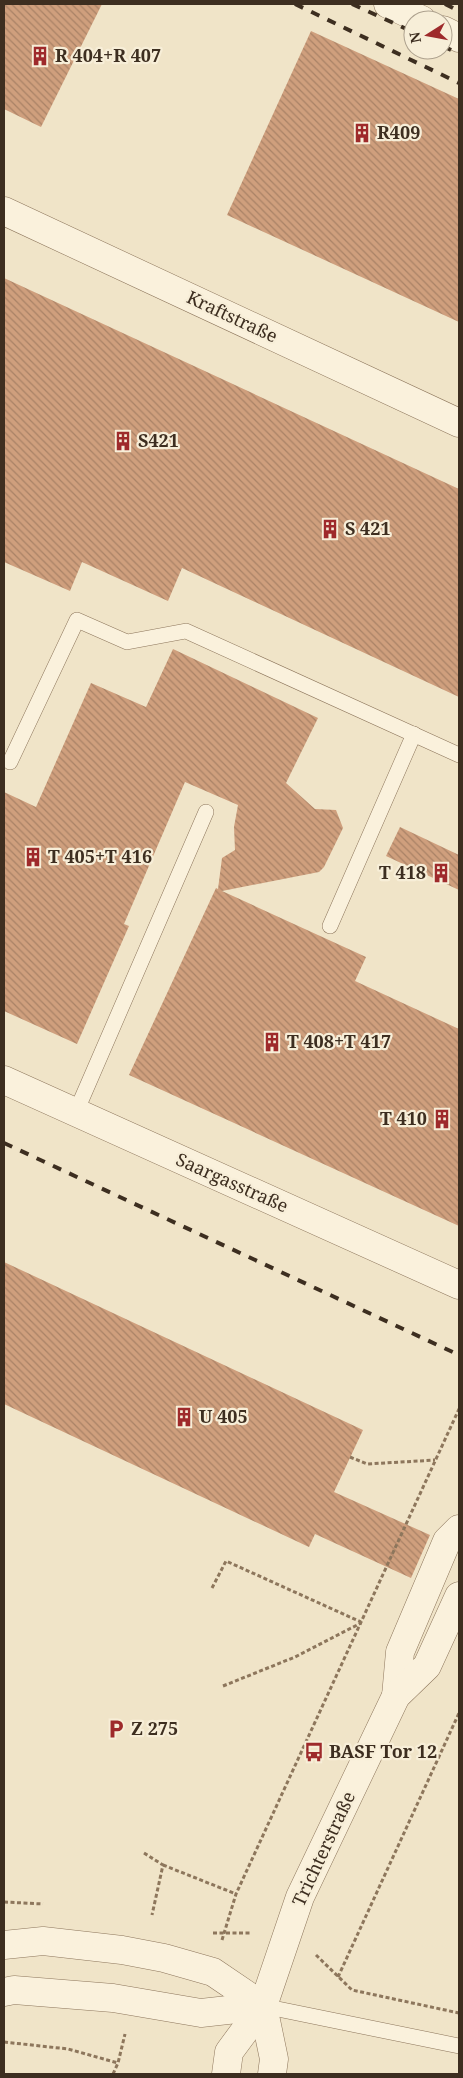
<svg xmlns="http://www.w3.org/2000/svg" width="463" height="2078" viewBox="0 0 463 2078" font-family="'Noto Serif',serif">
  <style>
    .building { fill: url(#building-back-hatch) }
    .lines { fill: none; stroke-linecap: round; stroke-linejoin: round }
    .lane-casing { stroke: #8d765c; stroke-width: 16 }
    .street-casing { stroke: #8d765c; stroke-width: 29 }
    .path { stroke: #8d765c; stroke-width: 3; stroke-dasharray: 4 2.5; stroke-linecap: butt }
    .lane { stroke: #faf1dc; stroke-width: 15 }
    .street { stroke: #faf1dc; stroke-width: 28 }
    .rail { stroke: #3d2e20; stroke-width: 4; stroke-dasharray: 9 9; stroke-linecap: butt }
    .labels { text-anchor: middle; stroke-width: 4.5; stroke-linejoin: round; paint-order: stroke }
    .poi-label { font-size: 18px; font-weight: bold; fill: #3d2e20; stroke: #f7eed8; text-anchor: start }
    .street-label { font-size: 18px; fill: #3d2e20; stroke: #f7eed8 }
  </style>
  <defs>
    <pattern id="building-back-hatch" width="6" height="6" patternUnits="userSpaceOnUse" patternTransform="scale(1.25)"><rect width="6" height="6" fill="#cf9f7d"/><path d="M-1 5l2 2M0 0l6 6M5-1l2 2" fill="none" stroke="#a98266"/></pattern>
  </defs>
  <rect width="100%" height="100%" fill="#f0e4c8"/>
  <g class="building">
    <polygon points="4,4 102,4 41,127 4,109"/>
    <polygon points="311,31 459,99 459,322 227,215"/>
    <polygon points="4,278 459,489 459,697 182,568 168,601 82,562 70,591 4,562"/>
    <polygon points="173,649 318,718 286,783 315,809 336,810 343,828 324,867 319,872 222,891 366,957 355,981 459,1029 459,1226 129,1075 216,888 218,889 222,858 235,850 234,827 238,805 185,782 124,924 129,926 77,1044 4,1011 4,792 36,807 91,683 146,707"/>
    <polygon points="400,827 459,855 459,890 386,856"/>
    <polygon points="4,1262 363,1430 334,1492 430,1535 411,1578 315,1534 309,1547 4,1404"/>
  </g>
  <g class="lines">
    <defs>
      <g id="lane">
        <polyline points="10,762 77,620 127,642 186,631 459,755"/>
        <polyline points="330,926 414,734"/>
        <polyline points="76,1112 206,812"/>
        <polyline points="263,2006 459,2046"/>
      </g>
      <g id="street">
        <polyline points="388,4 422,20"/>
        <polyline points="443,30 459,38"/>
        <polyline points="4,211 459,423"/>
        <polyline points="4,1080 459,1285"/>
        <polyline points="396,1696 400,1652 447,1541 459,1529"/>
        <polyline points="4,1945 43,1941 122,1950 164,1958 213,1972 263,2006"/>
        <polyline points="4,1992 14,1990 113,1998 201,2013 263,2006"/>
        <polyline points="263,2006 274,2059 272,2074"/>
        <polyline points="226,2074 229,2052 263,2006 300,1897 396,1696 427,1666 459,1596"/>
      </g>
    </defs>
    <use href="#lane" class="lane-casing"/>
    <use href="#street" class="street-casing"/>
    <g class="path">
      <polyline points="350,1457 367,1464 435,1460"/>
      <polyline points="212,1588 226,1561 361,1622"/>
      <polyline points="223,1686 295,1657 361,1623"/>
      <polyline points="144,1853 163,1865 152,1915"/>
      <polyline points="163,1865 236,1894"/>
      <polyline points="4,1902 43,1904"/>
      <polyline points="213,1933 252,1933"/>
      <polyline points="222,1940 236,1894 459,1409"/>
      <polyline points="316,1955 352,1990 459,2013"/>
      <polyline points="338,1977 459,1713"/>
      <polyline points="4,2042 68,2049 118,2063"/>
      <polyline points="113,2074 118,2063 125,2034"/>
    </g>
    <use href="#lane" class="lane"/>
    <use href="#street" class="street"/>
    <g class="rail">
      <polyline points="295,4 459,83"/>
      <polyline points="352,4 413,32"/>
      <polyline points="445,4 459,11"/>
      <polyline points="443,46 459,54"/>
      <polyline points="4,1143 459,1355"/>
    </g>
  </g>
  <defs>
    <symbol id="building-bare" viewBox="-9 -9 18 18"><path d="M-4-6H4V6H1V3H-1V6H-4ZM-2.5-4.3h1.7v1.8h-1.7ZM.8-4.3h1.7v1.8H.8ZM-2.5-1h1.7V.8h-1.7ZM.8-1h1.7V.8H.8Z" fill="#9e2a2b" stroke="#f7eed8" stroke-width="2.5" paint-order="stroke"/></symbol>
    <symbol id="parking-bare" viewBox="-9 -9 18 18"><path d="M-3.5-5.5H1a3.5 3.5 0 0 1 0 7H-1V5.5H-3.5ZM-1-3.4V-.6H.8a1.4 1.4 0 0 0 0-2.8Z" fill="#9e2a2b" stroke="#f7eed8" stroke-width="2.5" paint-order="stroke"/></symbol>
    <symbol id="bus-bare" viewBox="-9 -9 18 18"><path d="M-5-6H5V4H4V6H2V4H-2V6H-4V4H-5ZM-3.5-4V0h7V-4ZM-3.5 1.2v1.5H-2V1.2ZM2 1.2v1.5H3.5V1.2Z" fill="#9e2a2b" stroke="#f7eed8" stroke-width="2.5" paint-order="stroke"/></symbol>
  </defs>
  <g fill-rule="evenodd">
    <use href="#building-bare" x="26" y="42" width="28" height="28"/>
    <use href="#building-bare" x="348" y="119" width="28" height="28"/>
    <use href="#building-bare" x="109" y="427" width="28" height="28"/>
    <use href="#building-bare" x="316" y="515" width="28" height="28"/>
    <use href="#building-bare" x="19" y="843" width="28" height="28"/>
    <use href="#building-bare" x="427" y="859" width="28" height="28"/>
    <use href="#building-bare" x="258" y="1028" width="28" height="28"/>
    <use href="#building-bare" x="428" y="1105" width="28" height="28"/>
    <use href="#building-bare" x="170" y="1403" width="28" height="28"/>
    <use href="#parking-bare" x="102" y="1715" width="28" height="28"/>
    <use href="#bus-bare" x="300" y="1738" width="28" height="28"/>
  </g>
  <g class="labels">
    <g class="poi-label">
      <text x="55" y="62">R 404+R 407</text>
      <text x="377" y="139">R409</text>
      <text x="138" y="447">S421</text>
      <text x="345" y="535">S 421</text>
      <text x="48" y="863">T 405+T 416</text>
      <text x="426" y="879" text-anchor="end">T 418</text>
      <text x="287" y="1048">T 408+T 417</text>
      <text x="427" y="1125" text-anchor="end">T 410</text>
      <text x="199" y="1423">U 405</text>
      <text x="131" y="1735">Z 275</text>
      <text x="329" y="1758">BASF Tor 12</text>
    </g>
    <g class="street-label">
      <text transform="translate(232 317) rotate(25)" y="6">Kraftstraße</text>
      <text transform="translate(232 1183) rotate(24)" y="6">Saargasstraße</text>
      <text transform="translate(324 1849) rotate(-65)" y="6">Trichterstraße</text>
    </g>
  </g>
  <rect width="463" height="2078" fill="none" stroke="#3d2e20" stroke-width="10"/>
  <g transform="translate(428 35) rotate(259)"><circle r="24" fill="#f7eed8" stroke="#ada18e"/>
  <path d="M0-4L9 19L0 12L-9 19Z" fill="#9e2a2b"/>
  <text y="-8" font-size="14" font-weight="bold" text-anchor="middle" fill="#3d2e20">N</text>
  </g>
</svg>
